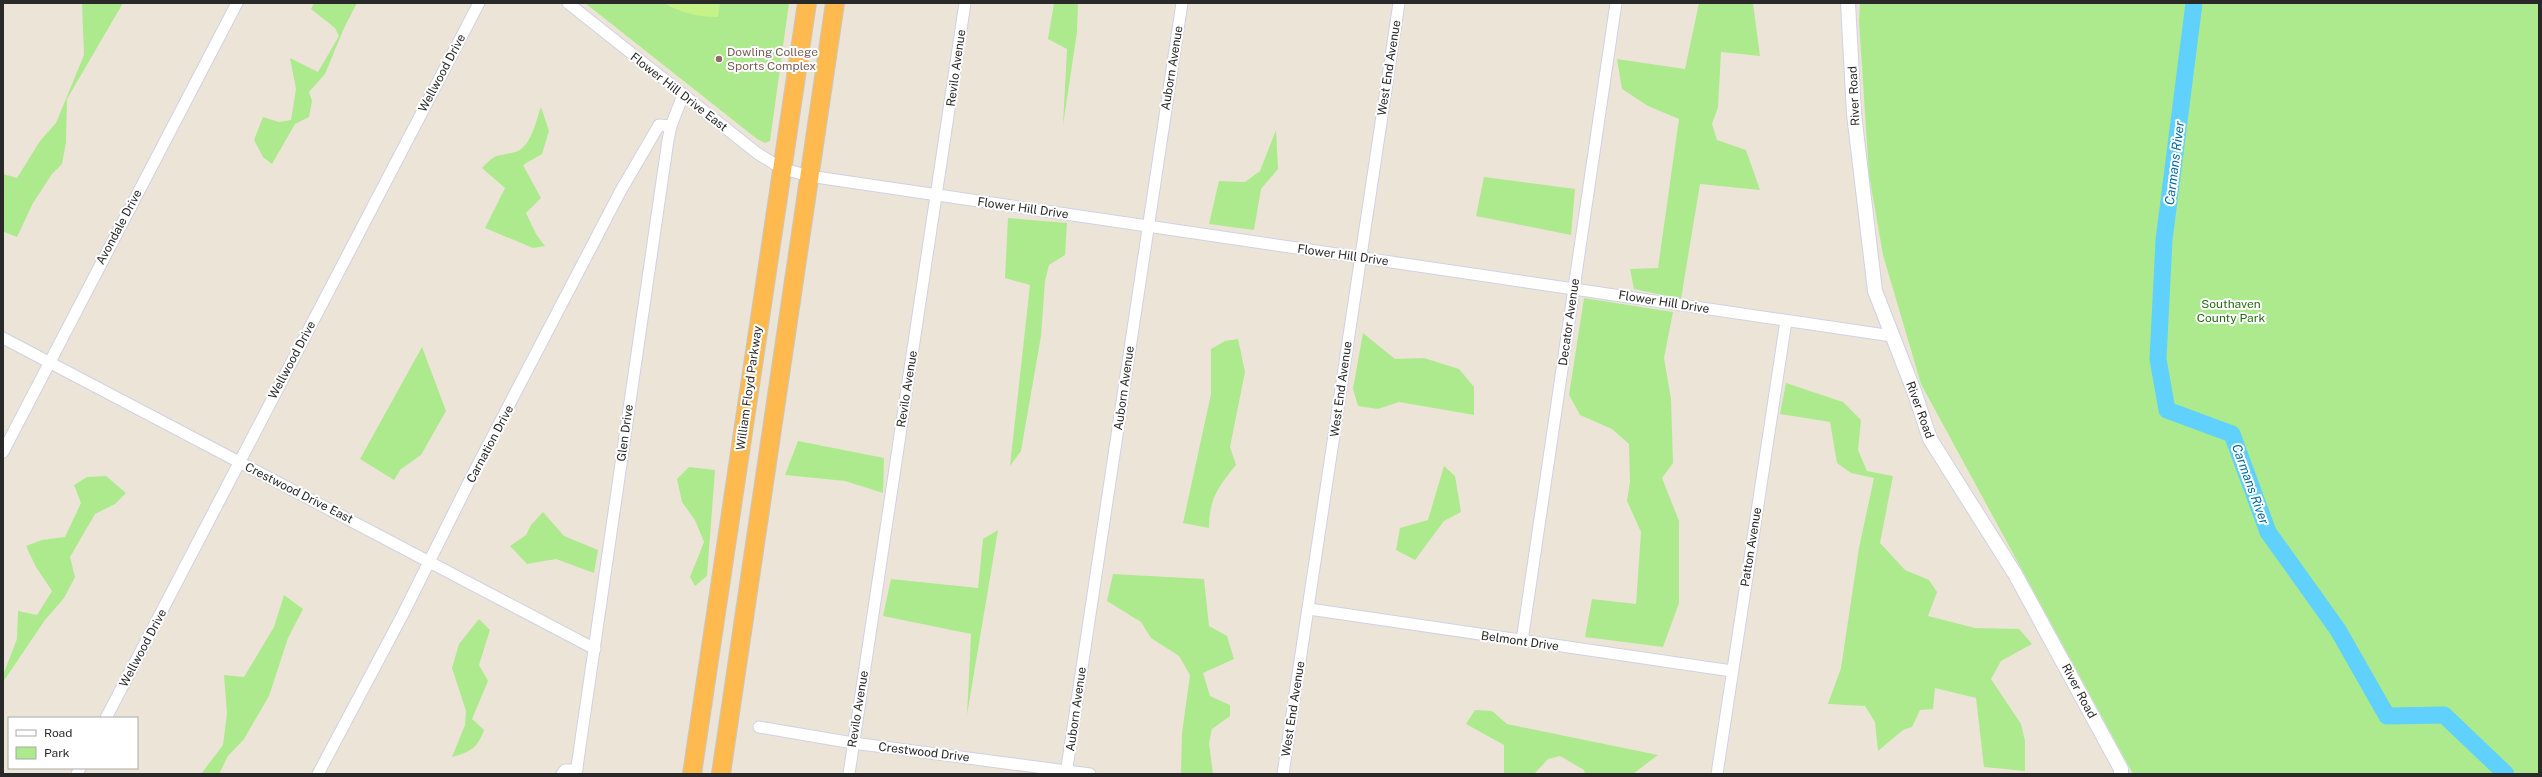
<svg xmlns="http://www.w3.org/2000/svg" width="2542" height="777" viewBox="0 0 2542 777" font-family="'Public Sans',sans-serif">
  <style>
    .green { fill: #adea8e }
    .pitch { fill: #c5f388 }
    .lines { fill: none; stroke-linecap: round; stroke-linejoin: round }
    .river { stroke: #5fd1fc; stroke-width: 17 }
    .minor-casing { stroke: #ced2e4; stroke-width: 13 }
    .tertiary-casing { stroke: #ced2e4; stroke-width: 16 }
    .trunk-casing { stroke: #c7c7c7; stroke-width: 20 }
    .minor { stroke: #fff; stroke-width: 11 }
    .tertiary { stroke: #fff; stroke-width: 14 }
    .trunk { stroke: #ffba4f; stroke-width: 18 }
    .education-dot { fill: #8d6e63; stroke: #fff; stroke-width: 1.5 }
    .labels { text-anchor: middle; stroke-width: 4; stroke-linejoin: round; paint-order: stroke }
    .education-label { font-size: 12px; fill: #785e54; stroke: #fff; text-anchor: start }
    .street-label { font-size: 12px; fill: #292929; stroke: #fff }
    .park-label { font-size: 12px; fill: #246d11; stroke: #fff }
    .water-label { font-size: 13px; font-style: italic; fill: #006ca6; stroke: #fff }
  </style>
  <rect width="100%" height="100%" fill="#ede4d8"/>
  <g class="green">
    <polygon points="82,3 123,3 67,99 66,143 62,164 52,174 33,203 17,237 4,232 3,230 3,174 17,178 40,141 56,123 84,55"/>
    <polygon points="314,3 357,3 344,28 325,74 309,92 312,101 309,117 295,124 272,164 263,157 254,140 263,117 279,122 291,120 296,89 290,58 318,72 339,36 335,28 311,9"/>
    <polygon points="585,3 789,3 770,141 765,143 757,139"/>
    <polygon points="1054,3 1078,3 1077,32 1063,125 1067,49 1048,39"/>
    <polygon points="1699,3 1753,3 1760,56 1721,52 1718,107 1712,124 1717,140 1746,150 1760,190 1700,184 1681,299 1634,289 1630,269 1658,268 1679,119 1648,106 1622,89 1617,59 1685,69"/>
    <polygon points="1860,3 2539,3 2539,774 2133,774 1921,384 1883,255 1869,175 1859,21"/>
    <path d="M541 107 549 131 542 154 523 165 541 198 526 213 536 234 545 246 533 248 485 228 505 188 482 168C499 151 494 158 515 152 531 148 536 120 541 107Z"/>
    <polygon points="1276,130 1278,169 1261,189 1254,230 1209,224 1219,181 1245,182 1260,171"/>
    <polygon points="1484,177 1575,189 1571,235 1476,216"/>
    <polygon points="1008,218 1067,223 1065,255 1049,265 1045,281 1041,336 1021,451 1010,466 1030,285 1005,278"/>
    <polygon points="1584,298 1673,312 1664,358 1671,399 1673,463 1662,478 1679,521 1679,603 1663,647 1585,637 1592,599 1636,604 1641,532 1627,501 1630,482 1629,444 1612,429 1580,415 1569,395"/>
    <polygon points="1363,333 1395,359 1424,358 1459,369 1474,387 1474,415 1399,402 1378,409 1358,406 1353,389"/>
    <path d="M1238 339 1245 372 1230 447 1236 465C1218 487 1209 499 1209 528L1183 523 1211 394V349L1225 341Z"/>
    <polygon points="422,347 446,411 421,455 401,469 394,480 360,459"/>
    <polygon points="1786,383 1843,402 1861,420 1858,450 1867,471 1893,476 1880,543 1905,570 1929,580 1937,592 1928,616 1975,628 2019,629 2032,644 2001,661 1991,679 2021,724 2025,741 2025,771 1984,767 1976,698 1935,688 1933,709 1920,710 1912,727 1903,730 1878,751 1875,722 1865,706 1828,704 1841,668 1859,548 1874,478 1851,473 1837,463 1830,422 1780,414"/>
    <polygon points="798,441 884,458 883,493 845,481 785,475"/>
    <polygon points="1444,466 1455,476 1461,512 1444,521 1415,560 1396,550 1400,528 1428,520"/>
    <polygon points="689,467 715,470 707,576 695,586 690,577 704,542 695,520 682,502 677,479"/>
    <polygon points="106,476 126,493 115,504 95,514 70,557 75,577 64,598 45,620 3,682 3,675 17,639 18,611 37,615 52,591 36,567 26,546 42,540 65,537 81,503 74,485 87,477"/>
    <polygon points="543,512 564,536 598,550 594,573 556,559 527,564 510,546 526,535 531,525"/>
    <polygon points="998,530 967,715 971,634 883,616 891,579 978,588 983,539"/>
    <polygon points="1113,574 1204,579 1209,626 1227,636 1234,659 1203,673 1210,696 1230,705 1230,716 1212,729 1209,743 1213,774 1181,774 1182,733 1190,675 1179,656 1151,638 1141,622 1107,601"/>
    <polygon points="284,595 303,609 288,638 269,696 244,739 228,756 219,774 201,774 223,745 227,714 224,675 244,677 274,627"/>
    <path d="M479 619 490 630 479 665 488 681 472 719 484 730C478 748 470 752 452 757L465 725 466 711 452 668 459 644Z"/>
    <polygon points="1475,710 1492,711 1507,724 1658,755 1633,774 1585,774 1584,770 1560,756 1548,759 1535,773 1504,774 1504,745 1466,724"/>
  </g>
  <path class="pitch" d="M664 3H720L718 17C698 17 681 13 664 3Z"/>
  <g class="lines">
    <polyline class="river" points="2194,3 2164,240 2158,359 2167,410 2232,434 2268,532 2338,630 2387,716 2444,715 2506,774"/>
    <defs>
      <g id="minor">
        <polyline points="568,3 757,153 781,168 809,176 1892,336"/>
        <polyline points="3,338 595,649"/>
        <polyline points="3,452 237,3"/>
        <polyline points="1309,609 1732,671"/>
        <polyline points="1522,641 1616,3"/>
        <polyline points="106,718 479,3"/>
        <polyline points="759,727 853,743 1090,774"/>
        <polyline points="77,774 80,768"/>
        <polyline points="318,774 403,614 472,476 620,192 659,125 671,126"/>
        <polyline points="562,774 565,770 577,770"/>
        <polyline points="576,774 668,140 671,126 683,95"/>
        <polyline points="849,774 965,3"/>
        <polyline points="1066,774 1182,3"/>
        <polyline points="1283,774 1399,3"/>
        <polyline points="1717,774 1786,321"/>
      </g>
      <polyline id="tertiary" points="1848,3 1854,114 1875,291 1914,391 1930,439 2015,574 2121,769 2121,774"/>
      <g id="trunk">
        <polyline points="692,774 807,3"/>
        <polyline points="721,774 835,3"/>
      </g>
    </defs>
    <use href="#minor" class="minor-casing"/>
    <use href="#tertiary" class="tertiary-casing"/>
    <use href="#trunk" class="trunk-casing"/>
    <use href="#minor" class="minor"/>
    <use href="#tertiary" class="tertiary"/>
    <use href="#trunk" class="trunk"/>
  </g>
  <circle class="education-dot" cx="719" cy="59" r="4"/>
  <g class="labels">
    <g class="education-label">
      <text x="727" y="56">Dowling College<tspan x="727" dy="14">Sports Complex</tspan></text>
    </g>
    <g class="street-label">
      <text transform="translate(956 68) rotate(-82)" y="4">Revilo Avenue</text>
      <text transform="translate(1172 68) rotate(-81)" y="4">Auborn Avenue</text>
      <text transform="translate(1389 68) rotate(-81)" y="4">West End Avenue</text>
      <text transform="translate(442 73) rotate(-62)" y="4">Wellwood Drive</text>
      <text transform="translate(679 92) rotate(38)" y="4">Flower Hill Drive East</text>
      <text transform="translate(1854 96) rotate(-93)" y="4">River Road</text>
      <text transform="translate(1023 208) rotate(8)" y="4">Flower Hill Drive</text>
      <text transform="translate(119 227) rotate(-62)" y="4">Avondale Drive</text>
      <text transform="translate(1343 255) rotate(8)" y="4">Flower Hill Drive</text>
      <text transform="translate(1664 302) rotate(9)" y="4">Flower Hill Drive</text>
      <text transform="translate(1569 322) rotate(-82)" y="4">Decator Avenue</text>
      <text transform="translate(292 360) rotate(-62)" y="4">Wellwood Drive</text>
      <text transform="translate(749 388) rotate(-82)" y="4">William Floyd Parkway</text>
      <text transform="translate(1124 388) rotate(-82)" y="4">Auborn Avenue</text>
      <text transform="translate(907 389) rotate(-81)" y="4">Revilo Avenue</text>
      <text transform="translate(1341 389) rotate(-82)" y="4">West End Avenue</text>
      <text transform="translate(1920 410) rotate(70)" y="4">River Road</text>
      <text transform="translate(625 433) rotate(-82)" y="4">Glen Drive</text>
      <text transform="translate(490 444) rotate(-62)" y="4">Carnation Drive</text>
      <text transform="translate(299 493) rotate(27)" y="4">Crestwood Drive East</text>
      <text transform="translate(1751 547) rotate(-81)" y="4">Patton Avenue</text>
      <text transform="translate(1520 641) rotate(8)" y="4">Belmont Drive</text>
      <text transform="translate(143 648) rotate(-62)" y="4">Wellwood Drive</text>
      <text transform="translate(2079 691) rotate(62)" y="4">River Road</text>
      <text transform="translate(858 709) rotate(-81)" y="4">Revilo Avenue</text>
      <text transform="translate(1076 709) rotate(-82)" y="4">Auborn Avenue</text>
      <text transform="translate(1293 709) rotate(-81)" y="4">West End Avenue</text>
      <text transform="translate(924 752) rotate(7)" y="4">Crestwood Drive</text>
    </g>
    <g class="park-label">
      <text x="2231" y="308">Southaven<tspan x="2231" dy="14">County Park</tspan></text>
    </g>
    <g class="water-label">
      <text transform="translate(2174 163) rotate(-83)" y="5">Carmans River</text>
      <text transform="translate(2251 484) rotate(70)" y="5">Carmans River</text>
    </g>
  </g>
  <rect width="2542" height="777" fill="none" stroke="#292929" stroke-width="8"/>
  <rect x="8" y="717" width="130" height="52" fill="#ffffff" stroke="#a9a9a9"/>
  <rect x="16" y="730" width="20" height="6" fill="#ffffff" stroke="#a9a9a9"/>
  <text x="44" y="737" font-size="12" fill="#292929">Road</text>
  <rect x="16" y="747" width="20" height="12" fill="#adea8e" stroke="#a9a9a9"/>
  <text x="44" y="757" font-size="12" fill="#292929">Park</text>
</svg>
